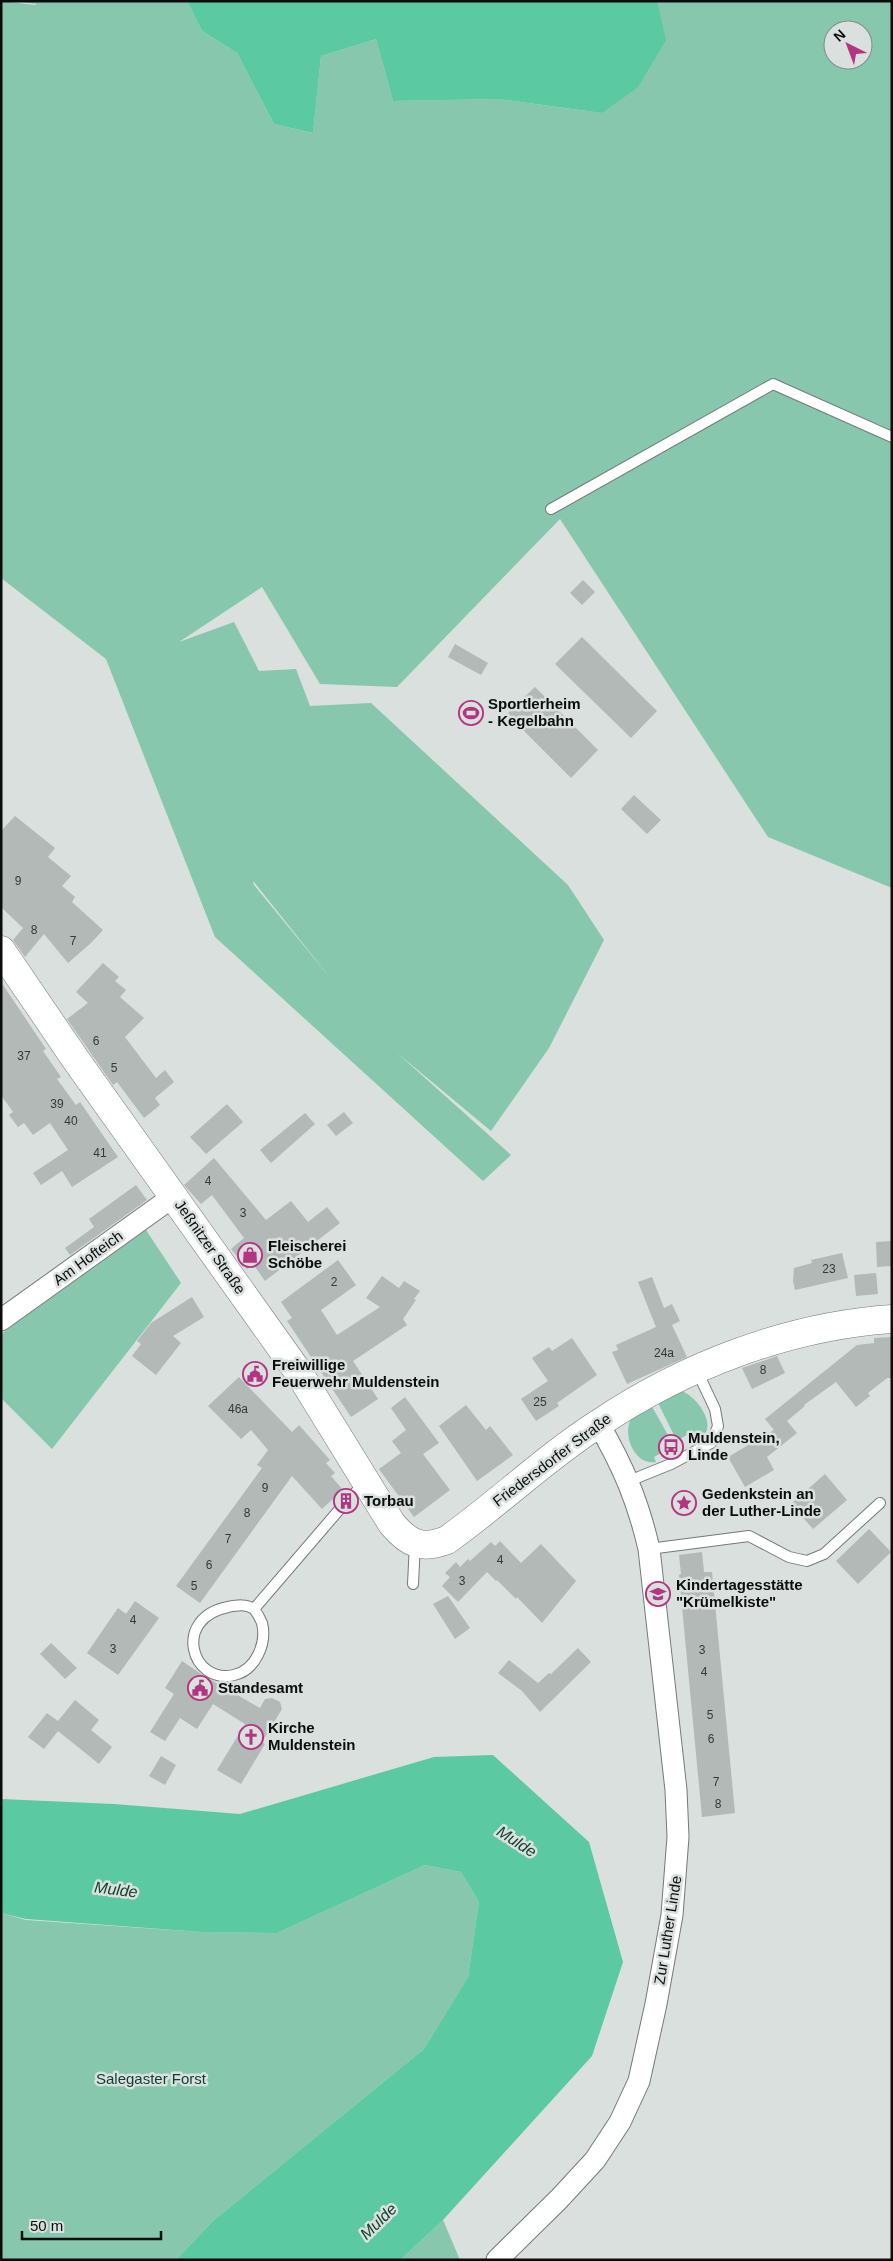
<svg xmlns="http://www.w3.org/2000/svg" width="893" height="2261" viewBox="0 0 893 2261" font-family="Arial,sans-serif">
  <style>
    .green { fill: #86c7ad; fill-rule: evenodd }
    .water { fill: #5bc9a2 }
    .building { fill: #b2b9b6 }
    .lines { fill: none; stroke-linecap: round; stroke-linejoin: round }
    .lane-casing { stroke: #747a78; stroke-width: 12 }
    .street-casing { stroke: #747a78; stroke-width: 23 }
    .secondary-casing { stroke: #747a78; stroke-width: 29 }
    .lane { stroke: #fff; stroke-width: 10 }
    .street { stroke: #fff; stroke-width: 21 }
    .secondary { stroke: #fff; stroke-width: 28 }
    .labels { text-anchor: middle; stroke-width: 5; stroke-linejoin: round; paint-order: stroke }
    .number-label { font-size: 12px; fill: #353836 }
    .poi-label { font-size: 15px; font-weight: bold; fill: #0b0d0c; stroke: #d9e0dd; text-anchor: start }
    .street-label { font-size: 15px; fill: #0b0d0c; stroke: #d9e0dd }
    .park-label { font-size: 15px; fill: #0d3e2e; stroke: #d9e0dd }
    .water-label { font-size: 16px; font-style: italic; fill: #114131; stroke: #d9e0dd }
  </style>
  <rect width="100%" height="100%" fill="#d9e0dd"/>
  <g class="green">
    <path d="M1 1 36 5V4L16 1H187L202 31 237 53 274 124 313 133 321 56 376 39 393 101 498 99 602 113 655 1H892V888L768 837 560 519 397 687 320 684 262 587 179 642 234 622 259 671 296 669 310 706 371 703 568 885 604 940 549 1048 491 1131 396 1052 511 1155 483 1181 215 937 106 659 1 578ZM833 30H863V60H833ZM253 882H254L332 980 254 885Z"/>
    <polygon points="146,1230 181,1283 52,1449 1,1398 1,1334"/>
    <path d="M678 1390C698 1394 721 1431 698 1439L693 1431 677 1441 656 1399Z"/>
    <path d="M650 1403 674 1446 654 1457 656 1462C635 1466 622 1435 631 1419 635 1413 644 1408 650 1403Z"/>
    <polygon points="425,1865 461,1872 479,1902 468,1977 424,2049 213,2221 176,2260 1,2260 1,1913 26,1920 201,1932 277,1933"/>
    <polygon points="443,2220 460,2260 400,2260"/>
  </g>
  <g class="water">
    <polygon points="187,1 657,1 666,40 638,87 602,113 498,99 393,101 376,39 321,56 313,133 274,124 237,53 202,31"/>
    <polygon points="493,1755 589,1842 623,1962 592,2056 443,2220 400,2260 176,2260 213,2221 424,2049 468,1977 479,1902 461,1872 425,1865 277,1933 201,1932 26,1919 1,1913 1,1799 114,1804 240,1814 434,1757"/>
  </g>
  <g class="building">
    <polygon points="583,580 595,592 582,605 570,593"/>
    <polygon points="582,637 657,711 631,738 555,664"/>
    <polygon points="455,644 488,663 481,675 448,657"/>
    <polygon points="535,687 598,750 571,778 507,714"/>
    <polygon points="634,795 661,820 647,834 621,809"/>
    <polygon points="15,816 55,848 48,857 71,876 62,886 75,897 72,902 103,930 91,943 68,963 44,934 25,957 13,940 23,928 1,907 1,831"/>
    <polygon points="103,963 119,977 115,981 126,990 120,997 144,1018 125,1037 156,1078 165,1070 174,1082 155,1098 160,1105 144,1118 117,1082 113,1085 67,1019 88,1003 76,992"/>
    <polygon points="1,982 46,1049 43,1051 61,1077 57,1079 76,1105 80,1102 118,1157 72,1187 62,1171 41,1185 33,1173 68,1150 50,1123 33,1135 24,1123 18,1127 9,1115 13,1112 1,1095"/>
    <polygon points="227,1104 243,1122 206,1154 190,1137"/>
    <polygon points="344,1112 353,1123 336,1136 327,1125"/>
    <polygon points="305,1113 315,1124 271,1163 260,1150"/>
    <polygon points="214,1158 266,1220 291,1201 308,1222 327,1207 340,1223 265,1281 253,1264 247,1269 231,1249 244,1238 212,1195 201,1204 184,1185"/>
    <polygon points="136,1185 147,1200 70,1255 65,1248 94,1227 89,1219"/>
    <polygon points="892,1241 892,1266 877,1267 876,1242"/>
    <polygon points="842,1253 848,1278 795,1290 793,1281 794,1268 812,1263 811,1260"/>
    <polygon points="338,1260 356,1285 321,1310 337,1335 380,1307 366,1298 382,1276 399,1288 404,1281 420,1291 414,1299 416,1300 403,1319 407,1325 353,1361 378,1399 351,1417 287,1321 292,1318 281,1302"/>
    <polygon points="876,1273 878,1294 856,1296 854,1275"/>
    <polygon points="652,1277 664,1308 672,1304 680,1321 672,1325 687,1357 627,1384 612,1352 618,1350 616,1345 656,1327 638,1282"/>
    <polygon points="192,1297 204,1317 173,1336 181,1343 156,1375 132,1356 141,1344 137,1341 151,1323"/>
    <polygon points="892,1337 892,1378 887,1378 868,1393 870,1396 856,1407 836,1382 804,1405 805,1406 787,1421 797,1433 767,1457 774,1470 745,1487 728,1457 774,1430 765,1419 857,1345 874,1343 874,1338"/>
    <polygon points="572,1338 597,1375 557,1403 559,1406 536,1421 521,1399 548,1381 532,1358 549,1347 552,1351"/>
    <polygon points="777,1356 785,1373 752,1389 742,1368"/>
    <polygon points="239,1377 292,1432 299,1425 330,1460 326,1463 335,1473 331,1476 343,1490 322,1509 292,1476 200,1603 176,1586 262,1468 257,1465 268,1450 251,1430 241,1439 208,1406"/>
    <polygon points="405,1397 439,1443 423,1454 450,1490 414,1517 379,1469 401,1453 392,1441 406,1430 391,1408"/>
    <polygon points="466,1405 486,1430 490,1426 513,1455 477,1481 439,1426"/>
    <polygon points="825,1474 847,1500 813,1529 791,1504"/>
    <polygon points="869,1529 891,1552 858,1584 836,1561"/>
    <polygon points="500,1541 521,1563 541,1544 576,1581 542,1623 517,1597 516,1599 497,1580 496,1581 487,1572 458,1602 442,1586 450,1577 445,1573 456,1562 460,1567 468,1559 470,1561 491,1542 495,1546"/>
    <polygon points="702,1552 704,1572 712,1572 735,1813 702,1817 679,1575 681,1574 679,1555"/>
    <polygon points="448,1596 470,1628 455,1639 433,1604"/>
    <polygon points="135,1601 159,1618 118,1675 87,1653 118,1608 126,1614"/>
    <polygon points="51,1643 77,1668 65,1679 40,1654"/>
    <polygon points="578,1648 591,1662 540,1712 522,1691 498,1673 509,1660 538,1683 549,1673 551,1674"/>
    <polygon points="182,1661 204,1676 260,1708 265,1699 272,1698 280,1702 282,1709 262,1742 265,1744 241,1784 217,1770 245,1724 213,1704 197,1729 180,1718 165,1741 150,1732 174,1694 165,1688"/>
    <polygon points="75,1700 99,1720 91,1730 112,1747 99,1764 58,1731 44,1749 28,1737 47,1713 58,1721"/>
    <polygon points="161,1756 176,1765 165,1785 149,1776"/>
  </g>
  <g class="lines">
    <defs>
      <g id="lane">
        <polyline points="551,509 773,384 892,437"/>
        <polyline points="629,1481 671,1464 711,1443 718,1426 715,1409 697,1371"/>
        <polyline points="348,1499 365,1484"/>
        <polyline points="649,1549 749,1536 789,1557 807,1561 824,1554 880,1503"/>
        <polyline points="413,1584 415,1543"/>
        <path d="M254 1609C257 1613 260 1618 262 1623 267 1643 256 1670 234 1675 191 1685 172 1618 228 1607 238 1605 246 1604 254 1609L345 1503"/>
      </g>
      <g id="street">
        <polyline points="1,1320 174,1196"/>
        <path d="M497 2260 559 2199 595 2160 620 2122 639 2081 656 2004 672 1915 678 1837 676 1790 649 1549C638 1501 623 1466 598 1423"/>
      </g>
      <path id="secondary" d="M1 950 76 1060 299 1373 392 1524C409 1544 422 1550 447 1540 499 1503 545 1458 598 1424 684 1366 788 1326 892 1319"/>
    </defs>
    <use href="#lane" class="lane-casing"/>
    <use href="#street" class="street-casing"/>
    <use href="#secondary" class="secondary-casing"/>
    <use href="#lane" class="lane"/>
    <use href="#street" class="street"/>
    <use href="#secondary" class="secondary"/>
  </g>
  <defs>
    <symbol id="stadium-ring" viewBox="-11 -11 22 22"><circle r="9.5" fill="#d9e0dd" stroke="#b33582" stroke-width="1.5"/><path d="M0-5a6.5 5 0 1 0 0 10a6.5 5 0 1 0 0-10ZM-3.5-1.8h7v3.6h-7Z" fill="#b33582"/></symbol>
    <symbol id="shop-ring" viewBox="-11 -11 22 22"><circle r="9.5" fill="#d9e0dd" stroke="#b33582" stroke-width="1.5"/><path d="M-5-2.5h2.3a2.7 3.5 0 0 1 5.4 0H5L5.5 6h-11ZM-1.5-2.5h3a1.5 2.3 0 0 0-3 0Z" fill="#b33582"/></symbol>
    <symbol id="civic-ring" viewBox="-11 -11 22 22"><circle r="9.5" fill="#d9e0dd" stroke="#b33582" stroke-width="1.5"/><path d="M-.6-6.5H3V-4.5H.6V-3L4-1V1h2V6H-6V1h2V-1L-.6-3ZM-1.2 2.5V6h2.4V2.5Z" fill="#b33582"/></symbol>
    <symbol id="bus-ring" viewBox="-11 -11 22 22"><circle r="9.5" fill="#d9e0dd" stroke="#b33582" stroke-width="1.5"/><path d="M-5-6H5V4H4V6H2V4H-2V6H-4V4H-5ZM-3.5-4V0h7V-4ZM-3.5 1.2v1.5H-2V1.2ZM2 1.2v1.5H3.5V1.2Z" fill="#b33582"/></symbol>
    <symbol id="building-ring" viewBox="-11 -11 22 22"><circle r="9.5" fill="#d9e0dd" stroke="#b33582" stroke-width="1.5"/><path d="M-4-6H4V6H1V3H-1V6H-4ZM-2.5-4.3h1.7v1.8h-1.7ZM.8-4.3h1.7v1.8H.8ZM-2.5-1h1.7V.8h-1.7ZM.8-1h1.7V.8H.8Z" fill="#b33582"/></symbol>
    <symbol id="sight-ring" viewBox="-11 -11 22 22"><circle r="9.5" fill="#d9e0dd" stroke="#b33582" stroke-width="1.5"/><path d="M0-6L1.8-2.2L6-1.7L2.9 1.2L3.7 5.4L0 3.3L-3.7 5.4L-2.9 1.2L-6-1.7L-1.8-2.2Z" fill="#b33582"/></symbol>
    <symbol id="school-ring" viewBox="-11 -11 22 22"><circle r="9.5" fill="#d9e0dd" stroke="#b33582" stroke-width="1.5"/><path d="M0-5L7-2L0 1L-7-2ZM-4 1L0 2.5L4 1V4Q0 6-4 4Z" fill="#b33582"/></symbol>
    <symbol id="church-ring" viewBox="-11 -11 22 22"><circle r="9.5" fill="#d9e0dd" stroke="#b33582" stroke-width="1.5"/><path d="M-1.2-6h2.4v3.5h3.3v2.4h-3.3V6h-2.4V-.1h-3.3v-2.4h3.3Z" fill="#b33582"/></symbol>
  </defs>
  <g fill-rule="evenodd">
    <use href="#stadium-ring" x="457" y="699" width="28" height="28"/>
    <use href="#shop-ring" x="236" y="1241" width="28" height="28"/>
    <use href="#civic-ring" x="241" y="1360" width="28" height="28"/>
    <use href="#bus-ring" x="657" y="1433" width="28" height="28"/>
    <use href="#building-ring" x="332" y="1487" width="28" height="28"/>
    <use href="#sight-ring" x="670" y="1489" width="28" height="28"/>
    <use href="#school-ring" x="644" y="1580" width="28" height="28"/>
    <use href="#civic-ring" x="186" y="1674" width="28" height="28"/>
    <use href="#church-ring" x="237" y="1723" width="28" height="28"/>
  </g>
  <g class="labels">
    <g class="number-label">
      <text x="18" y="885">9</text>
      <text x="34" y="934">8</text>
      <text x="73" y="945">7</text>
      <text x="96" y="1045">6</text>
      <text x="24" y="1060">37</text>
      <text x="114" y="1072">5</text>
      <text x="57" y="1108">39</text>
      <text x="71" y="1125">40</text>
      <text x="100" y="1157">41</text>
      <text x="208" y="1185">4</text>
      <text x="243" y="1217">3</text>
      <text x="829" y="1273">23</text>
      <text x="334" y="1286">2</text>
      <text x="664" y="1357">24a</text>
      <text x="763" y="1374">8</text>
      <text x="540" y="1406">25</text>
      <text x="238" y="1413">46a</text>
      <text x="265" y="1492">9</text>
      <text x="247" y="1517">8</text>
      <text x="228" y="1543">7</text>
      <text x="500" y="1564">4</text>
      <text x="209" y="1569">6</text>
      <text x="462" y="1585">3</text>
      <text x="194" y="1590">5</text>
      <text x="133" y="1624">4</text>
      <text x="113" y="1653">3</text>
      <text x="702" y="1654">3</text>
      <text x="704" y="1676">4</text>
      <text x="710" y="1719">5</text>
      <text x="711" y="1743">6</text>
      <text x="716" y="1786">7</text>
      <text x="718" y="1808">8</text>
    </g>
    <g class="poi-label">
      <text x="488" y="709">Sportlerheim<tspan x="488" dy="17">- Kegelbahn</tspan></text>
      <text x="268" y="1251">Fleischerei<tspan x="268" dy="17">Schöbe</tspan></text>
      <text x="272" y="1370">Freiwillige<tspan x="272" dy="17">Feuerwehr Muldenstein</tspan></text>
      <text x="688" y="1443">Muldenstein,<tspan x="688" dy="17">Linde</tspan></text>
      <text x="702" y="1499">Gedenkstein an<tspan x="702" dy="17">der Luther-Linde</tspan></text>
      <text x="364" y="1506">Torbau</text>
      <text x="676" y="1590">Kindertagesstätte<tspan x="676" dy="17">"Krümelkiste"</tspan></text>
      <text x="218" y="1693">Standesamt</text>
      <text x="268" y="1733">Kirche<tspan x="268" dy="17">Muldenstein</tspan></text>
    </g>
    <g class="street-label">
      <text transform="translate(210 1247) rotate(55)" y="5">Jeßnitzer Straße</text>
      <text transform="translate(88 1258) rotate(-36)" y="5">Am Hofteich</text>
      <text transform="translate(552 1460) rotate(-37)" y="5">Friedersdorfer Straße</text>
      <text transform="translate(668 1930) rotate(-81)" y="5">Zur Luther Linde</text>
    </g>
    <g class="park-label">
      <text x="151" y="2084">Salegaster Forst</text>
    </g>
    <g class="water-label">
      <text transform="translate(517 1841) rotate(33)" y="6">Mulde</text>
      <text transform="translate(116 1889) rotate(7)" y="6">Mulde</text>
      <text transform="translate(378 2221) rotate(-44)" y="6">Mulde</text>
    </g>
  </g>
  <rect width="893" height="2261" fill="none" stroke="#0b0d0c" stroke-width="5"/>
  <g transform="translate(848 45) rotate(318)"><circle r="24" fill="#d9e0dd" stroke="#878c89"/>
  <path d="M0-4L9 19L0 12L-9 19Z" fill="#b33582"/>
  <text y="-8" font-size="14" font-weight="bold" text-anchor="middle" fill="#0b0d0c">N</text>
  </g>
  <path d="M22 2231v8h139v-8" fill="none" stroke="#0b0d0c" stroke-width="2.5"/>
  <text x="30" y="2231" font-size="15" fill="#0b0d0c" stroke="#d9e0dd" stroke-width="4" paint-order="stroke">50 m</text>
</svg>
